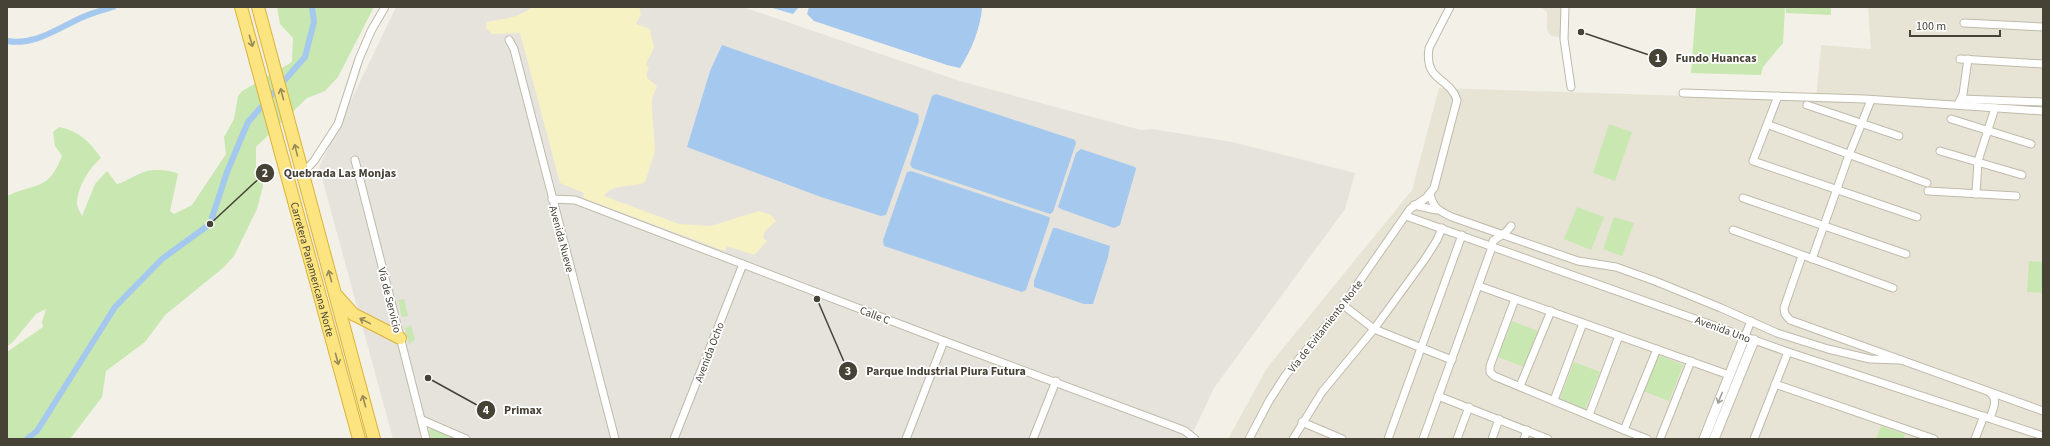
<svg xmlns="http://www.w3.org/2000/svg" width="2050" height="446" viewBox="0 0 2050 446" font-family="'Source Sans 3',sans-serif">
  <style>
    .residential { fill: #e7e4d6 }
    .industrial { fill: #e6e3dc }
    .green { fill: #c8e7b1 }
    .sand { fill: #f7f2c4 }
    .water { fill: #a5c8ef }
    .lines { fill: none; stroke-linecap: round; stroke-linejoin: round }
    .canal { stroke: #a5c8ef; stroke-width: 6 }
    .minor-casing { stroke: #bfbaaa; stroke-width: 9 }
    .tertiary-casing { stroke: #bfbaaa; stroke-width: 11 }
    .trunk-casing { stroke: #dbb33a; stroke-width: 14 }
    .minor { stroke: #fff; stroke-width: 7 }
    .tertiary { stroke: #fff; stroke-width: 9 }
    .trunk { stroke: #fce481; stroke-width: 12 }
    .oneway { stroke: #988b58 }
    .oneway2 { stroke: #a2a09a }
    .labels { text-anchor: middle; stroke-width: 3.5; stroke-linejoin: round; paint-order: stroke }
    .street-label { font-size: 11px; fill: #464236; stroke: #fff }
    .leader { fill: none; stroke: #464236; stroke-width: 1.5 }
    .callout-dot { fill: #464236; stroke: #fff; stroke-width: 1.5 }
    .mark-label { font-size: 12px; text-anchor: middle; font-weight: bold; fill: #fff }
    .callout-label { font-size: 12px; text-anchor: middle; font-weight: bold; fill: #464236; stroke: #fff; stroke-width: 3.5; stroke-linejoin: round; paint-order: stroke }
  </style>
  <rect width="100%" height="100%" fill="#f3f1e7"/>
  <g class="residential">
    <polygon points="1540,7 1565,7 1564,26 1560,37 1551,36 1547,30 1547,12"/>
    <polygon points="1868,7 2043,7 2043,439 1228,439 1267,368 1412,190 1439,88 1816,100 1821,45 1871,49"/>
  </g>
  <polygon class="industrial" points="396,7 743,7 960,81 1100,119 1141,130 1153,129 1232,142 1355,173 1345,209 1214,388 1190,439 393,439 319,167"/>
  <g class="green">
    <path d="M277 7H374L338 77 325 91 307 98 256 147V168L261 176 263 186 257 209 234 256 223 268 165 315 145 342 106 371 102 397 70 439H7V352L43 327 42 322 46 309 36 314 12 343 7 346V196C36 182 48 192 62 156L55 146 53 132 59 127C79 131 90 142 101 158 89 168 77 188 77 204 77 207 80 212 82 216L95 184 107 171 117 184C128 181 136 174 147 171 154 169 172 170 178 174L170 211 174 214 192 205 226 154 224 137 234 119 238 96 242 91 292 62 293 38 280 24Z"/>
    <polygon points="1696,7 1785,7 1783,43 1763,67 1761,75 1691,73"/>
    <polygon points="1786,7 1831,7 1831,15 1786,13"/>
    <polygon points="1609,124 1632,132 1615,181 1593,173"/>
    <polygon points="1577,207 1604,217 1591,250 1564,239"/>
    <polygon points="1614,217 1634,223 1622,256 1603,249"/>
    <polygon points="2029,261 2043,262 2043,293 2027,292"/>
    <polygon points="404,299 408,316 402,317 398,300"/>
    <polygon points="1512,321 1538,331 1524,367 1498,357"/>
    <polygon points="411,325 415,340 409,344 405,328"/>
    <polygon points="1658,355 1683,365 1669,401 1643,391"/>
    <polygon points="1574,362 1600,372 1585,410 1560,398"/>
    <polygon points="1881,426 1905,434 1903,439 1876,439"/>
    <polygon points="431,429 434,429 457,438 431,439 429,431"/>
  </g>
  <path class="sand" d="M532 7H639L641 14 636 24 650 29 654 48 646 63 649 69 646 73 647 78 657 86 652 99V108L655 151 645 182C632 189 613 182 604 196L679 224 711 226 759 211 771 215 776 221 765 231 763 238 767 241 754 255 727 246 725 251 583 198 584 193 560 183 520 33 492 34 486 28V22C503 19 519 18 532 7Z"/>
  <g class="water">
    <polygon points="769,7 799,7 793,14"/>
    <path d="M809 7H982C981 27 971 51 960 68L947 65 814 21 807 14Z"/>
    <polygon points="722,45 918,114 919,121 886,215 881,216 821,197 687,147 710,71"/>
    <polygon points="936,94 1075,140 1076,143 1053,212 1050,214 912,168 910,164 932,96"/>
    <polygon points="1081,149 1135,167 1136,169 1120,225 1114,228 1061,209 1058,207 1076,153"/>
    <polygon points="911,171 1049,217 1050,219 1026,290 1022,292 884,246 883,240 907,172"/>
    <polygon points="1053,228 1056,228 1110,246 1108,257 1093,304 1084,304 1034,287 1034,281"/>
  </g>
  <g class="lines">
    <g class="canal">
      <path d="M7 41C35 46 58 28 83 17 92 13 103 10 113 7"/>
      <polyline points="27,439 37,431 115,307 162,259 210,224 227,172 248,122 305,57 314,22 312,7"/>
    </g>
    <defs>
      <g id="minor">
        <polyline points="1565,7 1564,39 1571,87"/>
        <polyline points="1964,23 2043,27"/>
        <polyline points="509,40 514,49 615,439"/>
        <polyline points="1960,59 2043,64"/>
        <polyline points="1683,93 1865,99 2043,111"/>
        <polyline points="1778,96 1753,161 1917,217"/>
        <polyline points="1961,99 2043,102"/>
        <polyline points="1959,102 1963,94 1968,59"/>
        <polyline points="1807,105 1899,136"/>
        <polyline points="1951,119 2031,144"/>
        <polyline points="1769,125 1927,183"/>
        <polyline points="1940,151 2022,175"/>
        <polyline points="355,160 426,439"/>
        <polyline points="302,174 314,161 338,124 359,59 371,31 385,7"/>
        <polyline points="1928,191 2016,196"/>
        <path d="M1430 194C1433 208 1439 211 1452 217L1578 261 1616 267 1655 281 1721 308 1777 333 1828 349 1870 359 1901 360"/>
        <polyline points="1976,194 1978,161 1995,108"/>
        <polyline points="1743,198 1906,254"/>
        <polyline points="552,199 575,200 944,341 1175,427 1185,431 1195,439"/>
        <polyline points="1414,205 1436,210"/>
        <polyline points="1406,216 1788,352 2043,436"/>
        <polyline points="1733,230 1893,288"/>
        <polyline points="1802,256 1784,308 1785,314 1790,320 2043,411"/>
        <polyline points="1812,259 1849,155 1871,100"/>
        <polyline points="1479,286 1729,375"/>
        <polyline points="1515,299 1490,366 1490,372 1494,376 1624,430"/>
        <polyline points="1343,305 1374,329 1452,360"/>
        <polyline points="1745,336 1751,321"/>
        <polyline points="1775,384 1934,439"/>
        <polyline points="1520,386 1551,311"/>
        <path d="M1989 392C1999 399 1993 409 1990 418"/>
        <polyline points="1438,396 1548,439"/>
        <polyline points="1554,400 1583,323"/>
        <polyline points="1589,415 1619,336"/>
        <polyline points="422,420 466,439"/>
        <polyline points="1302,422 1342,439"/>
        <polyline points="674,439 743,264"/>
        <polyline points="906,439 944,341"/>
        <polyline points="1033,439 1056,381"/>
        <path d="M1249 439 1269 401 1285 376 1343 305 1410 209 1426 198 1434 188 1457 100C1449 76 1424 82 1429 48L1450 7"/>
        <polyline points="1293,439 1322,392 1374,329 1425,259 1437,240 1442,228"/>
        <polyline points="1388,439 1462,235"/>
        <polyline points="1423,439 1492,247 1493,241 1506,232 1511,226"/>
        <polyline points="1457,439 1469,407"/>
        <polyline points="1492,439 1499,419"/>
        <polyline points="1524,439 1527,430"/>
        <polyline points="1647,439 1624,430 1657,349"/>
        <polyline points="1660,439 1691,361"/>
        <polyline points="1754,439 1788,352"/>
        <polyline points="1975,439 1984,416"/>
      </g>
      <g id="tertiary">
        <polyline points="1704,439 1745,336"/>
        <polyline points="1714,439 1754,340"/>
      </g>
      <g id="trunk">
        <path id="s1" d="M241 7 359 439"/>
        <polyline points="258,7 374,439"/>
        <polyline points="337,296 353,314 400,338"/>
      </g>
    </defs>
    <use href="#minor" class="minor-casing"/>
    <use href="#tertiary" class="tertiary-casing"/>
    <use href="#trunk" class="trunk-casing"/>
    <use href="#minor" class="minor"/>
    <use href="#tertiary" class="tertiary"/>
    <use href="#trunk" class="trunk"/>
  </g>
  <defs><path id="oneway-shaft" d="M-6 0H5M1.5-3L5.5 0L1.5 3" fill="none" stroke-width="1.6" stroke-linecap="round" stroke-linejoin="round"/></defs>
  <g class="oneway">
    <use href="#oneway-shaft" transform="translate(251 41) rotate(74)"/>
    <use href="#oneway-shaft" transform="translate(282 94) rotate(-105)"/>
    <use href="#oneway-shaft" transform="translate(296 150) rotate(-104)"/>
    <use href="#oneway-shaft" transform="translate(330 276) rotate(-105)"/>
    <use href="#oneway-shaft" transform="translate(365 321) rotate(-154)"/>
    <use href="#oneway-shaft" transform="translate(337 359) rotate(75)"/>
    <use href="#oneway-shaft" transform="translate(364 401) rotate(-105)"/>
  </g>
  <use class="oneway2" href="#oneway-shaft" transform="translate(1720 398) rotate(112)"/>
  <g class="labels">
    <g class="street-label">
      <text transform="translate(562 239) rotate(75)" y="4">Avenida Nueve</text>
      <text dy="4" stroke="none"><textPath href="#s1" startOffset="272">Carretera Panamericana Norte</textPath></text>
      <text transform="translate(390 300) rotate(76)" y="4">Vía de Servicio</text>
      <text transform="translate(875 315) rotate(21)" y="4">Calle C</text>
      <text transform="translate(1325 326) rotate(-52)" y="4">Vía de Evitamiento Norte</text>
      <text transform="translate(1723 329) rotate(20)" y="4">Avenida Uno</text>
      <text transform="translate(709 352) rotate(-69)" y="4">Avenida Ocho</text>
    </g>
  </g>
  <path class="leader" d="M1581 32L1658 58M210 224L265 173M817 299L848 371M428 378L486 410"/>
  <g class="callout-dot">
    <circle cx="1581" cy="32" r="4"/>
    <circle cx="210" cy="224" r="4"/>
    <circle cx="817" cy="299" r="4"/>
    <circle cx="428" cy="378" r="4"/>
    <circle cx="1658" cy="58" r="10"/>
    <circle cx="265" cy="173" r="10"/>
    <circle cx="848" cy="371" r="10"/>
    <circle cx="486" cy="410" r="10"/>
  </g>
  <g class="mark-label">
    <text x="1658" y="62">1</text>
    <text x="265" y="177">2</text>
    <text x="848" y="375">3</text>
    <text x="486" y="414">4</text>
  </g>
  <g class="callout-label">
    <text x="1716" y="62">Fundo Huancas</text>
    <text x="340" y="177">Quebrada Las Monjas</text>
    <text x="946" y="375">Parque Industrial Piura Futura</text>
    <text x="523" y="414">Primax</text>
  </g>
  <rect width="2050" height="446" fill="none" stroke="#464236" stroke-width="16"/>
  <path d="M1910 30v6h90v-6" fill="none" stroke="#464236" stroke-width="2"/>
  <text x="1916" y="30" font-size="12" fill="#464236" stroke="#ffffff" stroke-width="3" paint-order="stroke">100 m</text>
</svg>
